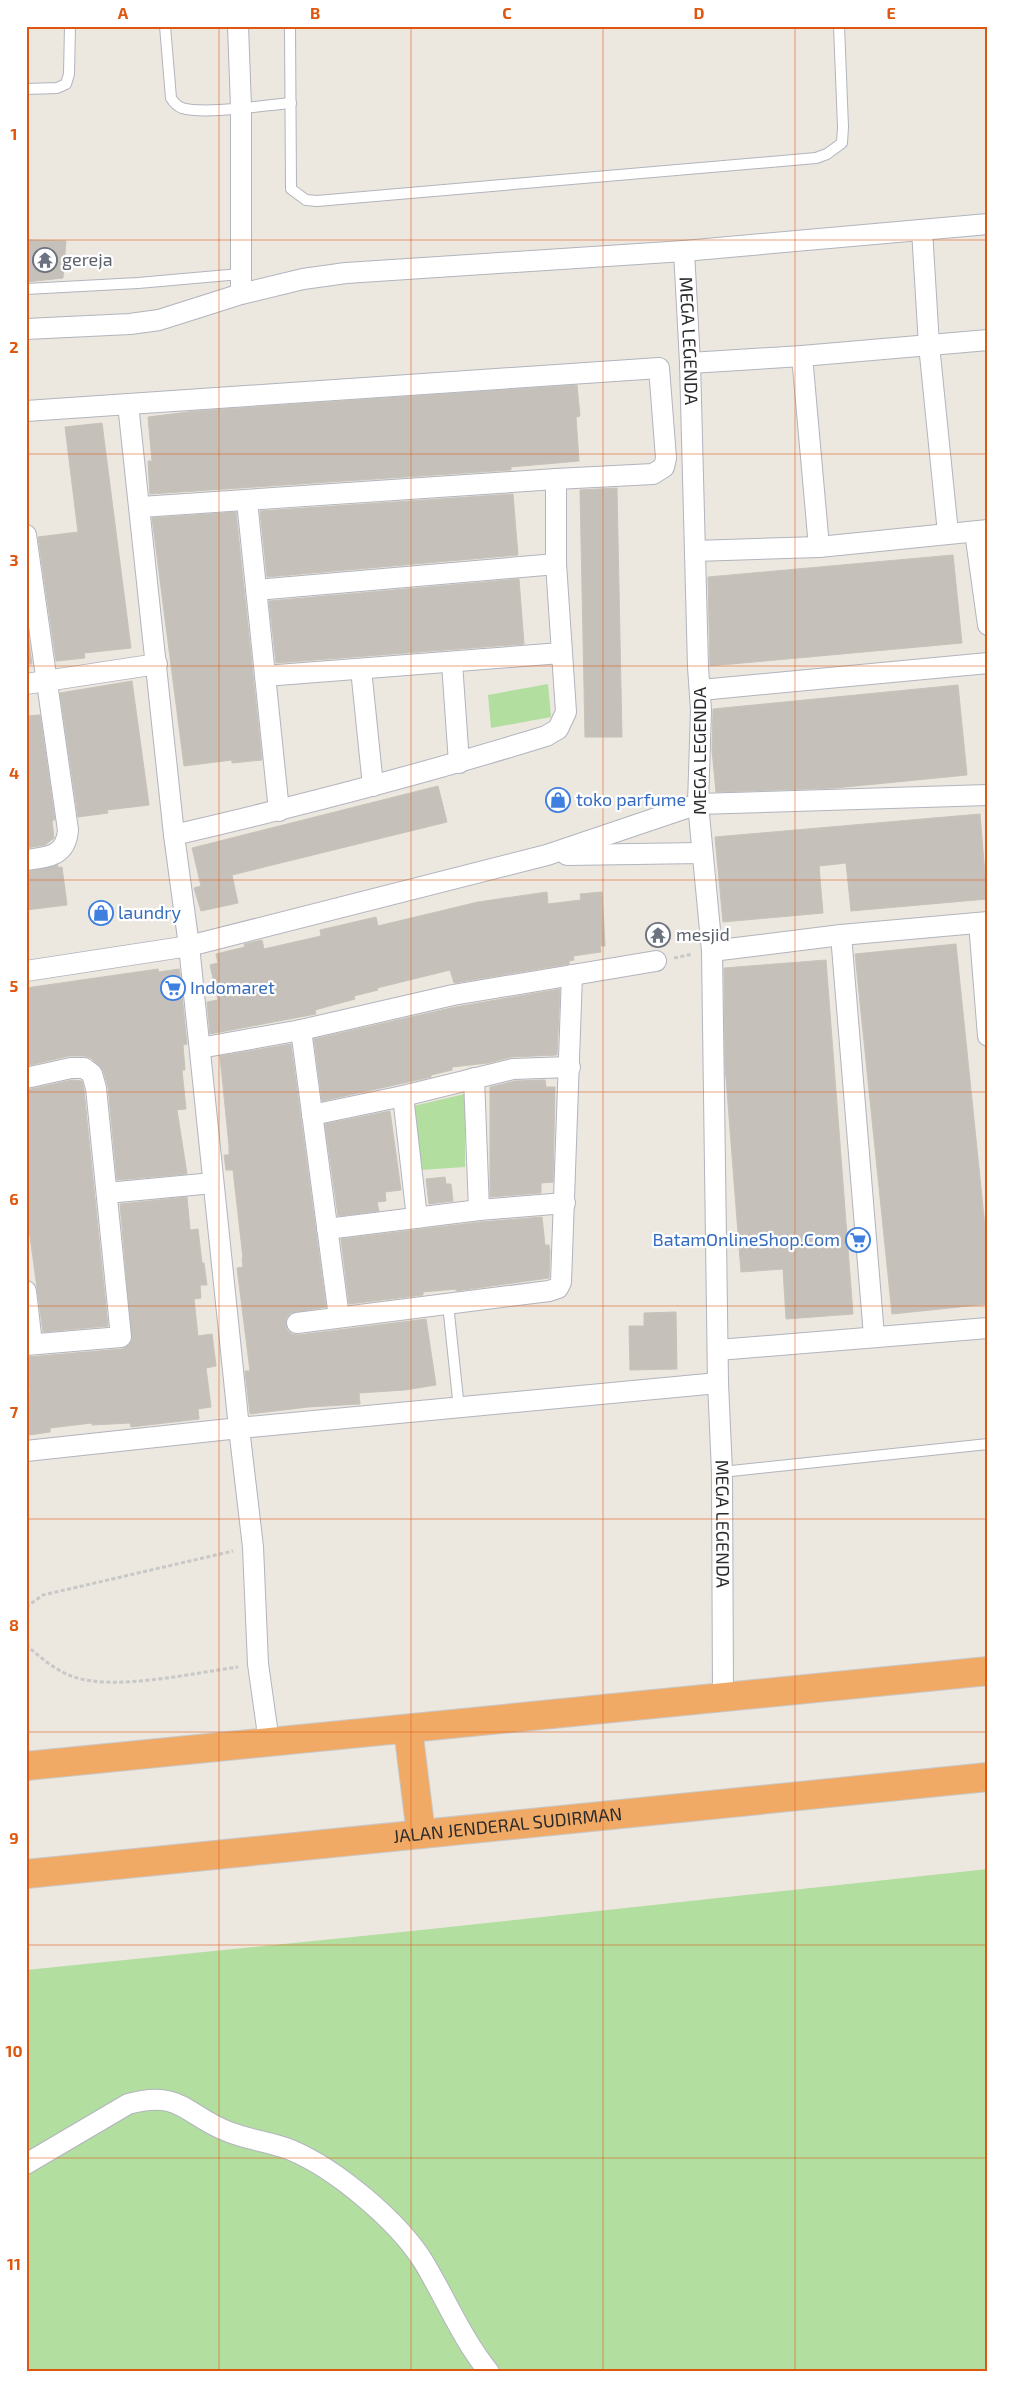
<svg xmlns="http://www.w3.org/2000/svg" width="1014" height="2398" viewBox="0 0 1014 2398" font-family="'Exo 2',sans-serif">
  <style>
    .green { fill: #b2dea0 }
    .building { fill: #c5c1ba; stroke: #c7c3b9 }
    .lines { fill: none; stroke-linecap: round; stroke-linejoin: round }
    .lane-casing { stroke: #b2b4be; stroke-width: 12 }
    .street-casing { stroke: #b2b4be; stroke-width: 22 }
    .highway-casing { stroke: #c8c8c8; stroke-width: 30 }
    .path { stroke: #c8c8c8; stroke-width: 3; stroke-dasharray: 4 2.5; stroke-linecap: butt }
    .lane { stroke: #fff; stroke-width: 10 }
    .street { stroke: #fff; stroke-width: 20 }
    .highway { stroke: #f1aa65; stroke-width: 28 }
    .grid { fill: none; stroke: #df570e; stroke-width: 1; stroke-opacity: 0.55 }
    .labels { text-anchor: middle; stroke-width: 4.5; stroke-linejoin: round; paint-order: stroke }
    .worship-label { font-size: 18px; fill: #5b616d; stroke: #fff; text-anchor: start }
    .street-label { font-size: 18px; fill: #2b2b2b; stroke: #fff }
    .shop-label { font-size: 18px; fill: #366cbe; stroke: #fff; text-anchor: start }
    .neatline { fill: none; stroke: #df570e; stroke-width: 2 }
    .grid-label { font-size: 16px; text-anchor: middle; font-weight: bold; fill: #df570e }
  </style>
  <rect width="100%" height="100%" fill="#ece7df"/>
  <g class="green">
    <polygon points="548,684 551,717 491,728 488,695"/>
    <polygon points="465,1094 465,1167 420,1170 413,1106"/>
    <polygon points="988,1869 988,2372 26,2372 26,1970 412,1931"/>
  </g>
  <g class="building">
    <polygon points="26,240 66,241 63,278 26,282"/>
    <polygon points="577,385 580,416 576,417 579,461 511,467 511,470 150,494 148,461 152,461 148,417 196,411"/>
    <polygon points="102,423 131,648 84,653 85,658 56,661 38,537 78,532 65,427"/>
    <polygon points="617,488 622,737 585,737 580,490"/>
    <polygon points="513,494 518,555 267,577 260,511"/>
    <polygon points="236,512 262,760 232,763 232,760 184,766 152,518"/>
    <polygon points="953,555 962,643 710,666 708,577"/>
    <polygon points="519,579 524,644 276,663 269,601"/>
    <polygon points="26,621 32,664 26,664"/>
    <polygon points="132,681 149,805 107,810 108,813 78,817 60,693"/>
    <polygon points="958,685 967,775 835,788 716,792 712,750 713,709"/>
    <polygon points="40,715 55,820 52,820 54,838 45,845 26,848 26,716"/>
    <polygon points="438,786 447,822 232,875 238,903 201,911 194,888 201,886 192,848"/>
    <polygon points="980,814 987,899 851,911 846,863 819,866 823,913 723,922 715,837"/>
    <polygon points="58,865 58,868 62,867 67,905 26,910 26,872"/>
    <polygon points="547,892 548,904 581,900 580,894 602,892 605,946 600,946 601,952 573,956 574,960 569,961 569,964 454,983 450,970 377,988 378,990 354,996 355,999 315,1010 316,1014 210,1034 207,1002 218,1000 210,965 218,963 216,954 245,947 244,944 262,940 264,949 321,936 320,930 376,917 378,926 478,902"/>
    <polygon points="956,944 988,1256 988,1304 892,1314 855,954"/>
    <polygon points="826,960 853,1314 786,1319 783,1269 741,1272 725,1065 724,968"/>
    <polygon points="158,969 159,972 179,969 180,974 187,1044 183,1045 185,1070 182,1070 186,1109 177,1110 187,1174 117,1180 108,1087 103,1070 91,1058 84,1056 69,1056 26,1066 26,988"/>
    <polygon points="560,989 557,1055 512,1057 488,1063 452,1067 452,1070 431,1075 431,1077 322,1101 314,1039 455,1007"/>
    <polygon points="291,1044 326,1307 290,1313 286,1319 287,1330 292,1334 298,1335 426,1319 436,1385 405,1390 359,1393 360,1404 308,1407 250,1414 245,1371 250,1371 237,1268 243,1267 242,1258 243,1258 233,1170 226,1170 224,1155 229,1155 229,1146 220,1056"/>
    <polygon points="72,1080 82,1081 84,1090 108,1326 43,1332 26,1207 26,1090"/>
    <polygon points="545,1080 546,1087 555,1087 553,1182 541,1183 541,1193 490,1197 490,1087 515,1081"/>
    <polygon points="390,1111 401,1190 385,1192 386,1201 377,1202 379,1211 338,1216 325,1124"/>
    <polygon points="445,1177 446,1184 451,1184 453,1201 429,1204 426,1179"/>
    <polygon points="187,1197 190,1230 198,1229 202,1263 204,1263 207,1285 200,1285 201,1298 194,1299 198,1336 212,1334 216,1366 206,1368 211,1407 198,1409 199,1419 131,1427 130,1423 92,1425 92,1423 50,1428 50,1432 29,1435 26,1394 30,1393 27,1357 122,1349 128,1346 132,1341 120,1204"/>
    <polygon points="542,1217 545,1245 549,1245 550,1251 549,1278 456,1291 456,1289 423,1292 423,1295 349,1304 341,1239 480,1222"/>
    <polygon points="676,1312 677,1369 630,1370 629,1326 644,1326 644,1313"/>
  </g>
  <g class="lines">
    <defs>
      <g id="lane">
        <path d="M165 26 171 98C174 103 177 106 182 108 206 115 264 105 291 103"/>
        <polyline points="290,26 291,189 306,200 317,201 816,158 827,154 842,143 843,127 839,26"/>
        <polyline points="26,89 57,88 66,84 69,74 70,26"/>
        <polyline points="26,289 138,283 240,274"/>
        <polyline points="448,1304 459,1409"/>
        <polyline points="722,1472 988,1444"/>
      </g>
      <g id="street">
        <polyline points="238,26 241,107 241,294"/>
        <polyline points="922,230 929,345 948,533"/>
        <path id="s1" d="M684 251 690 363 698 667 701 710 698 804 712 951 718 1383 722 1472 723 1697"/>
        <polyline points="26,329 130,324 159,320 241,294 303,279 346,273 684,251 988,224"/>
        <polyline points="802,356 819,547"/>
        <polyline points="690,363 802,356 988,340"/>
        <polyline points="128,404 174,835 189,946 239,1428 253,1547 258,1664 269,1742"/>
        <polyline points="26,411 659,368 666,458 664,467 653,474 556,479 141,507"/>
        <polyline points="247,501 279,811"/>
        <polyline points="975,532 988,625"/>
        <path d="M26 535 68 830C66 856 49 857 26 860"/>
        <polyline points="695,551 819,547 988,530"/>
        <polyline points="256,590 556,564"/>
        <polyline points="452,663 459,763"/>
        <polyline points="361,669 373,786"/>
        <polyline points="265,676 561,653"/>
        <polyline points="26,684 157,664"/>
        <polyline points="701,690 988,663"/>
        <path d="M174 835C299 806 423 774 546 736L558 729 566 712 556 564V479"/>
        <polyline points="567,855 702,853"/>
        <polyline points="979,923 988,1036"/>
        <polyline points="841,935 874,1336"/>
        <polyline points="712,951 841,935 988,922"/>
        <polyline points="26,971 189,946 547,855 698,804 988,795"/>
        <polyline points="301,1030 339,1317"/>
        <polyline points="200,1048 301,1030 453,995 656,961"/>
        <polyline points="26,1078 71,1068 84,1068 92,1074 96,1088 121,1337 26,1345"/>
        <polyline points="474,1078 479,1210"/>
        <polyline points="403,1096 417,1218"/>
        <polyline points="312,1115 403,1096 513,1069 570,1067"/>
        <polyline points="107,1193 213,1183"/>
        <polyline points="327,1229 479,1210 565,1203"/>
        <polyline points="26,1291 32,1344"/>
        <polyline points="297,1323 549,1291 558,1288 561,1282 572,975"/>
        <polyline points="718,1350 988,1328"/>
        <polyline points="26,1451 239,1428 718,1383"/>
        <path d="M26 2164 128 2104C181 2089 186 2116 229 2132 249 2140 271 2142 291 2150 336 2169 397 2220 423 2261 445 2297 462 2339 489 2372"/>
      </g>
      <g id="highway">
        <polyline points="408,1729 421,1834"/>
        <polyline points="26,1766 988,1671"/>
        <path id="s2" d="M26 1874 988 1777"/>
      </g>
    </defs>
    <use href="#lane" class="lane-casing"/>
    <use href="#street" class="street-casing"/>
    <use href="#highway" class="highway-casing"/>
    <g class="path">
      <polyline points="674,958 693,954"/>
      <polyline points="26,1607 43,1595 233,1551"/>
      <path d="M26 1645C40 1657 56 1671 74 1677 116 1691 193 1673 238 1667"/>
    </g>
    <use href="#lane" class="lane"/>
    <use href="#street" class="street"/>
    <use href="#highway" class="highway"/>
  </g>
  <path class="grid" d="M219 26V2372M411 26V2372M603 26V2372M795 26V2372M26 240H988M26 454H988M26 666H988M26 880H988M26 1092H988M26 1306H988M26 1519H988M26 1732H988M26 1945H988M26 2158H988"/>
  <defs>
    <symbol id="temple-ring" viewBox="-11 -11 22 22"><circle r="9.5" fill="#fff" stroke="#6b7280" stroke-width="1.5"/><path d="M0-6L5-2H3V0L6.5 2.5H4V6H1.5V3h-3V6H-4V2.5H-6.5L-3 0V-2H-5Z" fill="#6b7280"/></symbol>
    <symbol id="shop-ring" viewBox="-11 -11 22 22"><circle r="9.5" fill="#fff" stroke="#3f7fe0" stroke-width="1.5"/><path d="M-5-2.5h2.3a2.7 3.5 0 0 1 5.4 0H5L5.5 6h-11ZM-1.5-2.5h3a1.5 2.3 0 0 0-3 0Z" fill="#3f7fe0"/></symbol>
    <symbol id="supermarket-ring" viewBox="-11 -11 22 22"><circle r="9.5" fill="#fff" stroke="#3f7fe0" stroke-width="1.5"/><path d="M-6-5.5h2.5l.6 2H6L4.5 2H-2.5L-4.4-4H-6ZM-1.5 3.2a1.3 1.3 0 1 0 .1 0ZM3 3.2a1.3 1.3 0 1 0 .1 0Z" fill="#3f7fe0"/></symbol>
  </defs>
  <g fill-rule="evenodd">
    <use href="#temple-ring" x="31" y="246" width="28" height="28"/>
    <use href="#shop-ring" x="544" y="786" width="28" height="28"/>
    <use href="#shop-ring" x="87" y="899" width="28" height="28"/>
    <use href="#temple-ring" x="644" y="921" width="28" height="28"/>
    <use href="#supermarket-ring" x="159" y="974" width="28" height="28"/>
    <use href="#supermarket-ring" x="844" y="1226" width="28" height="28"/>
  </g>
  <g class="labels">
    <g class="worship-label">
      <text x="62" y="266">gereja</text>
      <text x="676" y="941">mesjid</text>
    </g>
    <g class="street-label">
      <text dy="6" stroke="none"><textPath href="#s1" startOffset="90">MEGA LEGENDA</textPath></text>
      <text transform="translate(700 751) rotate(-90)" y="6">MEGA LEGENDA</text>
      <text dy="6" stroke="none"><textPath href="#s1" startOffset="1274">MEGA LEGENDA</textPath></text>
      <text dy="6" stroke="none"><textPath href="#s2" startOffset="484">JALAN JENDERAL SUDIRMAN</textPath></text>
    </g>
    <g class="shop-label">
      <text x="576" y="806">toko parfume</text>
      <text x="118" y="919">laundry</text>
      <text x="190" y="994">Indomaret</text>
      <text x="840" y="1246" text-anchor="end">BatamOnlineShop.Com</text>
    </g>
  </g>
  <rect width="1014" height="2398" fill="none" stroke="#ffffff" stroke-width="55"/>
  <rect x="28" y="28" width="958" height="2342" class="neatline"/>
  <g class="grid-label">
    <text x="123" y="19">A</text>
    <text x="315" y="19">B</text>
    <text x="507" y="19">C</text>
    <text x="699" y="19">D</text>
    <text x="891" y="19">E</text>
    <text x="14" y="140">1</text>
    <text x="14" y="353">2</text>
    <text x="14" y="566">3</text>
    <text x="14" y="779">4</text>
    <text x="14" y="992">5</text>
    <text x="14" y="1205">6</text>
    <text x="14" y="1418">7</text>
    <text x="14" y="1631">8</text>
    <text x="14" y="1844">9</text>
    <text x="14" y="2057">10</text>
    <text x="14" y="2270">11</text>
  </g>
</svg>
